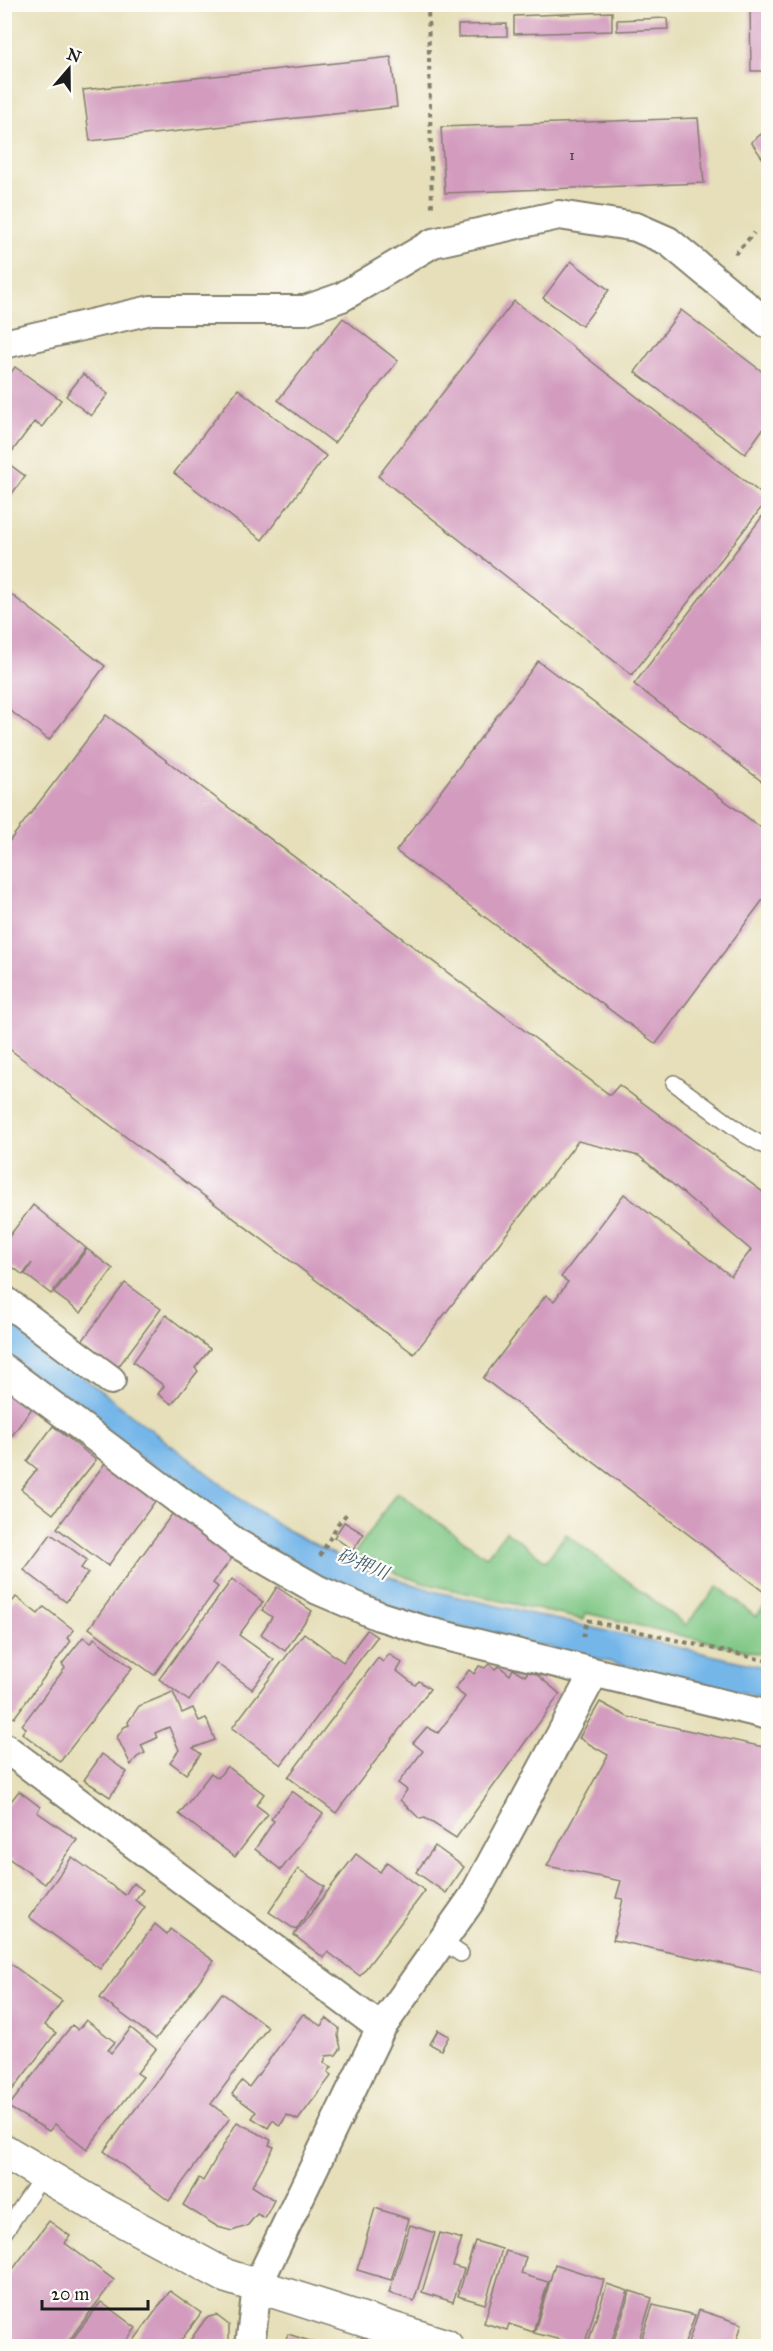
<svg xmlns="http://www.w3.org/2000/svg" width="773" height="2351" viewBox="0 0 773 2351" font-family="'IM FELL Great Primer','Noto Serif JP',serif">
  <style>
    .green { fill: #7ec683; stroke: #4d7150; stroke-width: 1.5 }
    .water { fill: #75b6e9; stroke: #486982; stroke-width: 1.5 }
    .building { fill: #d39cbf }
    .lines { fill: none; stroke-linecap: round; stroke-linejoin: round }
    .service-casing { stroke: #817e6b; stroke-width: 18 }
    .minor-casing { stroke: #817e6b; stroke-width: 32 }
    .tertiary-casing { stroke: #817e6b; stroke-width: 36 }
    .path { stroke: #817e6b; stroke-width: 4; stroke-dasharray: 4.5 4.5; stroke-linecap: butt }
    .service { stroke: #fff; stroke-width: 15 }
    .minor { stroke: #fff; stroke-width: 28 }
    .tertiary { stroke: #fff; stroke-width: 33 }
    .labels { text-anchor: middle; stroke-width: 4.5; stroke-linejoin: round; paint-order: stroke }
    .number-label { font-size: 14px; fill: #4a3c45 }
    .water-label { font-size: 18px; font-style: italic; fill: #405a6e; stroke: #fdfcf7 }
  </style>
  <rect width="100%" height="100%" fill="#fdfcf7"/>
  <filter id="ink" filterUnits="userSpaceOnUse"><feTurbulence type="fractalNoise" baseFrequency=".0167" numOctaves="2"/><feDisplacementMap in="SourceGraphic" scale="12" xChannelSelector="R" yChannelSelector="G"/><feConvolveMatrix kernelMatrix="1 2 1 2 8 2 1 2 1" color-interpolation-filters="sRGB"/></filter>
  <filter id="wash" filterUnits="userSpaceOnUse"><feTurbulence type="fractalNoise" baseFrequency=".008" numOctaves="4" result="noise"/><feDisplacementMap in="SourceGraphic" scale="24" xChannelSelector="R" yChannelSelector="G"/><feGaussianBlur stdDeviation="1.35" result="paint"/><feColorMatrix in="noise" values="0 0 0 0 0 0 0 0 0 0 0 0 0 0 0 0 0 1.4 0 .05"/><feComposite in="paint" operator="in"/></filter>
  <g filter="url(#wash)">
    <rect width="100%" height="100%" fill="#e6dfba"/>
    <polygon class="green" points="397,1492 486,1557 506,1531 546,1561 566,1534 686,1625 718,1586 756,1617 768,1602 768,1656 586,1613 584,1620 423,1583 352,1557"/>
    <polygon class="water" points="4,1316 243,1501 287,1530 357,1566 437,1592 768,1668 768,1699 430,1620 363,1599 248,1540 5,1354"/>
    <g id="blocks">
      <g class="building">
        <polygon points="768,8 768,71 751,71 750,9"/>
        <polygon points="612,12 612,31 514,34 514,16"/>
        <polygon points="667,18 668,29 617,31 617,20"/>
        <polygon points="507,24 507,36 458,37 458,25"/>
        <polygon points="391,57 397,107 90,141 83,90"/>
        <polygon points="698,118 704,183 445,193 441,127"/>
        <polygon points="768,129 768,166 751,142"/>
        <polygon points="571,261 609,290 582,326 543,298"/>
        <polygon points="514,301 768,499 632,675 378,476"/>
        <polygon points="681,310 768,376 768,422 745,454 635,372"/>
        <polygon points="343,318 398,361 334,443 278,400"/>
        <polygon points="15,367 61,400 42,427 34,422 5,461 25,476 4,505 4,382"/>
        <polygon points="83,374 108,394 91,416 66,396"/>
        <polygon points="238,389 326,456 262,540 174,473"/>
        <polygon points="768,509 768,786 634,684"/>
        <polygon points="4,589 105,666 49,740 4,706"/>
        <polygon points="538,661 768,833 768,893 656,1044 396,851"/>
        <polygon points="106,715 610,1095 619,1085 768,1196 768,1595 483,1378 546,1295 554,1301 568,1282 561,1277 624,1194 731,1276 751,1250 639,1156 578,1141 414,1354 4,1045 4,848"/>
        <polygon points="33,1205 86,1248 51,1294 25,1274 32,1263 23,1275 14,1268 11,1271 4,1266 4,1243"/>
        <polygon points="87,1249 113,1269 81,1313 54,1293"/>
        <polygon points="125,1283 161,1309 116,1370 80,1344"/>
        <polygon points="166,1315 210,1349 195,1368 198,1371 172,1404 158,1394 164,1386 133,1362"/>
        <polygon points="4,1381 35,1404 11,1437 4,1432"/>
        <polygon points="53,1426 96,1460 53,1514 21,1489 37,1469 27,1461"/>
        <polygon points="105,1463 156,1500 108,1566 57,1528"/>
        <polygon points="175,1510 235,1554 213,1583 218,1587 154,1675 89,1628"/>
        <polygon points="344,1522 364,1534 353,1550 334,1537"/>
        <polygon points="51,1534 87,1560 81,1568 88,1573 66,1602 24,1570"/>
        <polygon points="232,1579 263,1602 239,1635 274,1660 252,1689 216,1663 189,1701 159,1679"/>
        <polygon points="277,1587 312,1611 285,1651 261,1634 272,1617 262,1610"/>
        <polygon points="16,1597 38,1614 44,1607 74,1630 67,1638 71,1641 14,1718 4,1711 4,1612"/>
        <polygon points="367,1630 377,1637 281,1765 232,1728 304,1633 343,1662"/>
        <polygon points="83,1637 91,1643 94,1638 132,1668 60,1762 22,1733 26,1728 22,1725 65,1668 62,1664"/>
        <polygon points="389,1654 402,1663 397,1671 415,1685 419,1681 430,1689 336,1813 288,1777 378,1658 383,1662"/>
        <polygon points="489,1664 495,1669 499,1666 510,1675 513,1669 525,1676 530,1669 560,1694 456,1838 425,1818 420,1819 400,1800 407,1790 398,1783 423,1751 413,1743 427,1727 438,1733 465,1697 455,1689 469,1670 474,1674 479,1666 485,1668"/>
        <polygon points="173,1692 182,1713 193,1708 199,1721 206,1718 215,1740 193,1748 201,1754 186,1774 170,1762 179,1750 169,1727 155,1733 157,1738 141,1745 145,1753 137,1757 131,1765 117,1737 124,1727 129,1725 128,1722 139,1706"/>
        <polygon points="600,1702 628,1717 768,1748 768,1960 766,1973 613,1940 623,1899 616,1898 621,1881 547,1866 608,1755 579,1738"/>
        <polygon points="102,1754 127,1772 110,1797 84,1780"/>
        <polygon points="227,1766 264,1794 256,1805 268,1814 235,1857 179,1814 211,1773 218,1778"/>
        <polygon points="19,1791 40,1807 37,1812 77,1840 45,1884 4,1855 4,1810"/>
        <polygon points="292,1791 323,1814 281,1870 255,1849 274,1821 271,1819"/>
        <polygon points="435,1846 464,1867 446,1893 416,1872"/>
        <polygon points="356,1854 380,1872 387,1862 425,1891 360,1976 328,1952 324,1958 294,1935"/>
        <polygon points="72,1857 125,1895 133,1883 143,1890 135,1900 145,1907 100,1969 29,1917"/>
        <polygon points="298,1869 325,1887 296,1930 269,1912"/>
        <polygon points="155,1924 167,1934 170,1929 214,1961 156,2039 100,1998"/>
        <polygon points="8,1962 62,2001 45,2025 56,2033 4,2101 4,1967"/>
        <polygon points="222,1993 268,2027 211,2104 230,2118 169,2201 104,2151"/>
        <polygon points="303,2014 321,2026 326,2018 339,2028 338,2036 341,2048 336,2055 326,2056 324,2063 332,2067 328,2072 332,2075 298,2120 287,2115 280,2126 273,2120 268,2128 252,2118 256,2112 232,2094 242,2081 249,2087"/>
        <polygon points="86,2020 115,2042 108,2050 111,2053 131,2028 156,2049 137,2073 143,2077 87,2149 55,2124 49,2131 8,2107 72,2025 78,2030"/>
        <polygon points="438,2030 449,2036 441,2050 430,2044"/>
        <polygon points="237,2122 271,2140 269,2145 274,2147 252,2186 274,2200 265,2218 257,2214 247,2226 232,2231 218,2227 183,2205 199,2178 203,2181"/>
        <polygon points="375,2208 409,2219 391,2280 357,2270"/>
        <polygon points="49,2221 70,2236 65,2243 114,2280 65,2346 4,2346 4,2281"/>
        <polygon points="410,2225 435,2233 414,2301 389,2293"/>
        <polygon points="440,2233 462,2239 453,2266 464,2269 453,2302 422,2292"/>
        <polygon points="475,2241 502,2249 485,2304 458,2296"/>
        <polygon points="506,2251 526,2257 521,2274 548,2282 533,2332 509,2324 507,2330 484,2323"/>
        <polygon points="555,2264 604,2280 584,2346 534,2333"/>
        <polygon points="607,2284 628,2291 610,2346 587,2346"/>
        <polygon points="170,2291 201,2313 177,2346 130,2346"/>
        <polygon points="630,2291 652,2298 637,2346 612,2346"/>
        <polygon points="101,2302 136,2328 122,2346 67,2346"/>
        <polygon points="653,2305 695,2315 684,2346 639,2346"/>
        <polygon points="699,2310 742,2324 735,2346 687,2346"/>
        <polygon points="216,2315 229,2325 229,2346 186,2346 206,2318"/>
        <polygon points="288,2334 325,2346 284,2346"/>
      </g>
    </g>
  </g>
  <g filter="url(#ink)">
    <use href="#blocks" fill-opacity="0" stroke="#817e6b" stroke-width="1.5"/>
    <g class="lines">
      <defs>
        <g id="service">
          <polyline points="674,1083 745,1135 768,1148"/>
          <polyline points="442,1941 461,1954"/>
          <polyline points="4,2233 44,2174"/>
        </g>
        <g id="minor">
          <polyline points="4,344 151,310 305,310 342,297 433,243 559,215 636,227 668,241 768,324"/>
          <polyline points="4,1300 111,1380"/>
          <polyline points="4,1369 236,1543 318,1590 379,1616 430,1632 768,1715"/>
          <polyline points="4,1747 381,2028"/>
          <polyline points="250,2346 257,2286 381,2028 473,1897 594,1673"/>
        </g>
        <polyline id="tertiary" points="4,2151 104,2210 226,2276 446,2346"/>
      </defs>
      <use href="#service" class="service-casing"/>
      <use href="#minor" class="minor-casing"/>
      <use href="#tertiary" class="tertiary-casing"/>
      <g class="path">
        <polyline points="428,4 432,211"/>
        <polyline points="735,254 754,233"/>
        <polyline points="320,1556 338,1524 349,1511"/>
        <polyline points="583,1637 587,1620 768,1661"/>
      </g>
      <use href="#service" class="service"/>
      <use href="#minor" class="minor"/>
      <use href="#tertiary" class="tertiary"/>
    </g>
  </g>
  <g class="labels">
    <g class="number-label">
      <text x="572" y="160">1</text>
    </g>
    <g class="water-label">
      <text transform="translate(363 1564) rotate(22)" y="6">砂押川</text>
    </g>
  </g>
  <rect width="773" height="2351" fill="none" stroke="#fdfcf7" stroke-width="24"/>
  <g transform="translate(69 69) rotate(20)" stroke="#fdfcf7" stroke-width="4.5" paint-order="stroke">
  <path d="M0-4.5L10 22L0 15L-10 22Z" fill="#1c1c1c"/>
  <text y="-9" font-size="16" font-weight="bold" text-anchor="middle" fill="#1c1c1c">N</text>
  </g>
  <path d="M42 2300v9h106v-9" fill="none" stroke="#1c1c1c" stroke-width="3"/>
  <text x="51" y="2300" font-size="18" fill="#1c1c1c" stroke="#fdfcf7" stroke-width="4.5" paint-order="stroke">20 m</text>
</svg>
